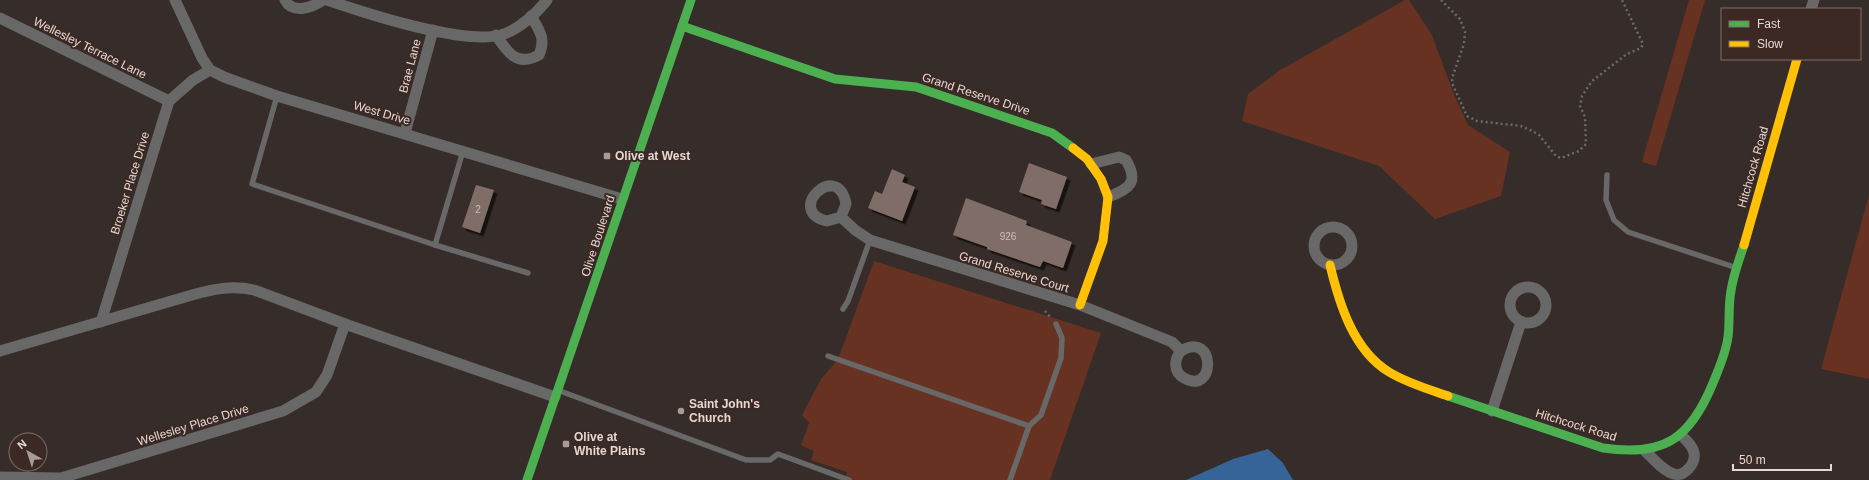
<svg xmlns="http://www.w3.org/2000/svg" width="1869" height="480" viewBox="0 0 1869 480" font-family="Arial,sans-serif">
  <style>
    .green { fill: #673221 }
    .water { fill: #366498 }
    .building { fill: #816d67; filter: url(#shadow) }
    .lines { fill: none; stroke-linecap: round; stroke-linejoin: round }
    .path { stroke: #6c6a6a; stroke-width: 2.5; stroke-dasharray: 2 3; stroke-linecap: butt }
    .lane { stroke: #696868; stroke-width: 5.5 }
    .street { stroke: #696868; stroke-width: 11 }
    .fast { stroke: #4caf50; stroke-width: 9 }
    .slow { stroke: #ffc107; stroke-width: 9 }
    .poi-dot { fill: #a79c98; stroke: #3c2923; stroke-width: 1.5 }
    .labels { text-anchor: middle; stroke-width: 4; stroke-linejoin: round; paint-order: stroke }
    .number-label { font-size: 10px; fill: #cbbdb9 }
    .street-label { font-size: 12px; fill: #e4d8d4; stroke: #3c2923 }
    .poi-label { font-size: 12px; font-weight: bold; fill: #e4d8d4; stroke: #3c2923; text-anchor: start }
  </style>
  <defs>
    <filter id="shadow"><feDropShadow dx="3.5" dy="3.5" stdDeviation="0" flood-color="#0009"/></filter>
  </defs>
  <rect width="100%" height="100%" fill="#362c29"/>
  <g class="green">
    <polygon points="1405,0 1409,0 1432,35 1453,92 1468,125 1510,152 1501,196 1435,219 1379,166 1242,121 1248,94 1280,70"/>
    <polygon points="1689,0 1705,0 1656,166 1642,162"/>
    <polygon points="1869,195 1869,379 1821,369"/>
    <polygon points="874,261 1101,333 1050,480 844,480 847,472 811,460 814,451 801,445 809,423 802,415 821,379 835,363 841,351"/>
  </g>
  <polygon class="water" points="1268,449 1283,463 1293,480 1186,480 1233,459"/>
  <g class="building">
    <polygon points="1029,163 1067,177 1056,209 1041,204 1042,200 1019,192"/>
    <polygon points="892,169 905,175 902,182 915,187 902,221 868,208 875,191 882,194"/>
    <polygon points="476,185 494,190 480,233 462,227"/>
    <polygon points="966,198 1027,221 1026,225 1072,242 1063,268 1043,261 1040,267 987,249 987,247 953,235"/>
  </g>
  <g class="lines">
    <g class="path">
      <polyline points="1441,0 1460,19 1465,32 1464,44 1453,75 1452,83 1467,116 1477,121 1521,126 1532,131 1539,135 1556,156 1561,158 1579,151 1586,144 1585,117 1580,106 1582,96 1592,81 1627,54 1641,48 1643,44 1622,0"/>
      <polyline points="1045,311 1051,318"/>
    </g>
    <g class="lane">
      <polyline points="277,96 252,184 435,245 528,273"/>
      <polyline points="1607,175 1606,200 1614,220 1628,232 1737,268"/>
      <polyline points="435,245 463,151"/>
      <polyline points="843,309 848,301 870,240"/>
      <polyline points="828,356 1029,426"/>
      <polyline points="560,391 746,460 770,460 778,454 849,480"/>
      <polyline points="1010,480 1029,426 1041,415 1061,358 1062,338 1056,324"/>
    </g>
    <g class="street">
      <polyline points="175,0 202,58 210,70 224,77 277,96 622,199"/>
      <path d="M285 0C293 15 313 7 323 0"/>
      <path d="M327 0C365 13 463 45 501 35 518 30 536 14 547 0"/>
      <polyline points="1811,9 1814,0"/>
      <polyline points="0,18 169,101"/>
      <path d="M496 35C508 53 517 67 539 55 546 39 540 31 531 16"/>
      <polyline points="405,133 433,30"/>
      <path d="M1091 164 1119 157 1126 160C1139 182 1130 189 1108 197"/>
      <path d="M841 217 827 221C784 211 838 159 846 204L841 217 855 230 870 240 1080 305 1172 342 1181 351C1216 330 1216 396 1184 378 1173 372 1174 359 1181 351"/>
      <circle cx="1333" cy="246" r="19"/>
      <circle cx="1528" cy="305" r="18"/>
      <polyline points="101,322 169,101 193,80 210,70"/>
      <path d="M0 351 192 295C214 289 232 285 254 290L345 324 555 397"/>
      <polyline points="1492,411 1521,322"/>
      <path d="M1645 451C1653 458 1663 471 1674 474 1685 477 1696 463 1694 453 1693 446 1686 440 1681 435"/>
      <polyline points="0,477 61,478 283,411 316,392 327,375 345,324"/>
    </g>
    <g class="fast">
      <polyline points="682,26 835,79 916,87 1052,133 1073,148"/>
      <path d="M1448 396 1603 448C1664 457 1690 439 1713 383 1719 368 1726 353 1728 337 1730 322 1728 306 1731 291 1733 276 1739 260 1744 245"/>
      <polyline points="527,480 691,0"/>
    </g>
    <g class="slow">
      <polyline points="1073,148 1087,159 1101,179 1108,197 1103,241 1080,305"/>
      <polyline points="1744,245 1797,59"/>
      <path d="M1330 265C1339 303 1353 350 1389 372 1407 383 1428 389 1448 396"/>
    </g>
  </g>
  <g class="poi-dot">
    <rect x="603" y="152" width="8" height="8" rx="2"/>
    <circle cx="681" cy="411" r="4"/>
    <rect x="562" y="440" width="8" height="8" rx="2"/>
  </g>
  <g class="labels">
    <g class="number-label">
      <text x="478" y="213">2</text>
      <text x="1008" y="240">926</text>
    </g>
    <g class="street-label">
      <text transform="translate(90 48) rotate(26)" y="4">Wellesley Terrace Lane</text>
      <text transform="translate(410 66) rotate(-75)" y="4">Brae Lane</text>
      <text transform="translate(976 94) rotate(18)" y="4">Grand Reserve Drive</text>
      <text transform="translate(382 113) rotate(16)" y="4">West Drive</text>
      <text transform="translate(1753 167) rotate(-74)" y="4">Hitchcock Road</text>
      <text transform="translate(130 183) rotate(-73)" y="4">Broeker Place Drive</text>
      <text transform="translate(598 236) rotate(-72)" y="4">Olive Boulevard</text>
      <text transform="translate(1014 272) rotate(17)" y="4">Grand Reserve Court</text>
      <text transform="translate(193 425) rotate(-17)" y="4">Wellesley Place Drive</text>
      <text transform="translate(1576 425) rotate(17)" y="4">Hitchcock Road</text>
    </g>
    <g class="poi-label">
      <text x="615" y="160">Olive at West</text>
      <text x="689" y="408">Saint John's<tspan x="689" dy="14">Church</tspan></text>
      <text x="574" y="441">Olive at<tspan x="574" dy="14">White Plains</tspan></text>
    </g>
  </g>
  <rect x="1721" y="8" width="140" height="52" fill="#3c2923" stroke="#7f6f6a"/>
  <rect x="1729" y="21" width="20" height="6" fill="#4caf50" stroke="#7f6f6a"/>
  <text x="1757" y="28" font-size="12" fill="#e4d8d4">Fast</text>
  <rect x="1729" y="41" width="20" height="6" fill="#ffc107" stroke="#7f6f6a"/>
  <text x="1757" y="48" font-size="12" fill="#e4d8d4">Slow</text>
  <g transform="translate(28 452) rotate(321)"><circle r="19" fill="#3c2923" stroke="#7f6f6a"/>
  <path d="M0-3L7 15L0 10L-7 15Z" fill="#a79c98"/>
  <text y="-6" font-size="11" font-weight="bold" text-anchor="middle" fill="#e4d8d4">N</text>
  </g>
  <path d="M1733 464v6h98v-6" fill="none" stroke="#e4d8d4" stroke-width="2"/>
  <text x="1739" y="464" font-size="12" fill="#e4d8d4" stroke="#3c2923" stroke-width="3" paint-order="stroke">50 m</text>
</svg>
